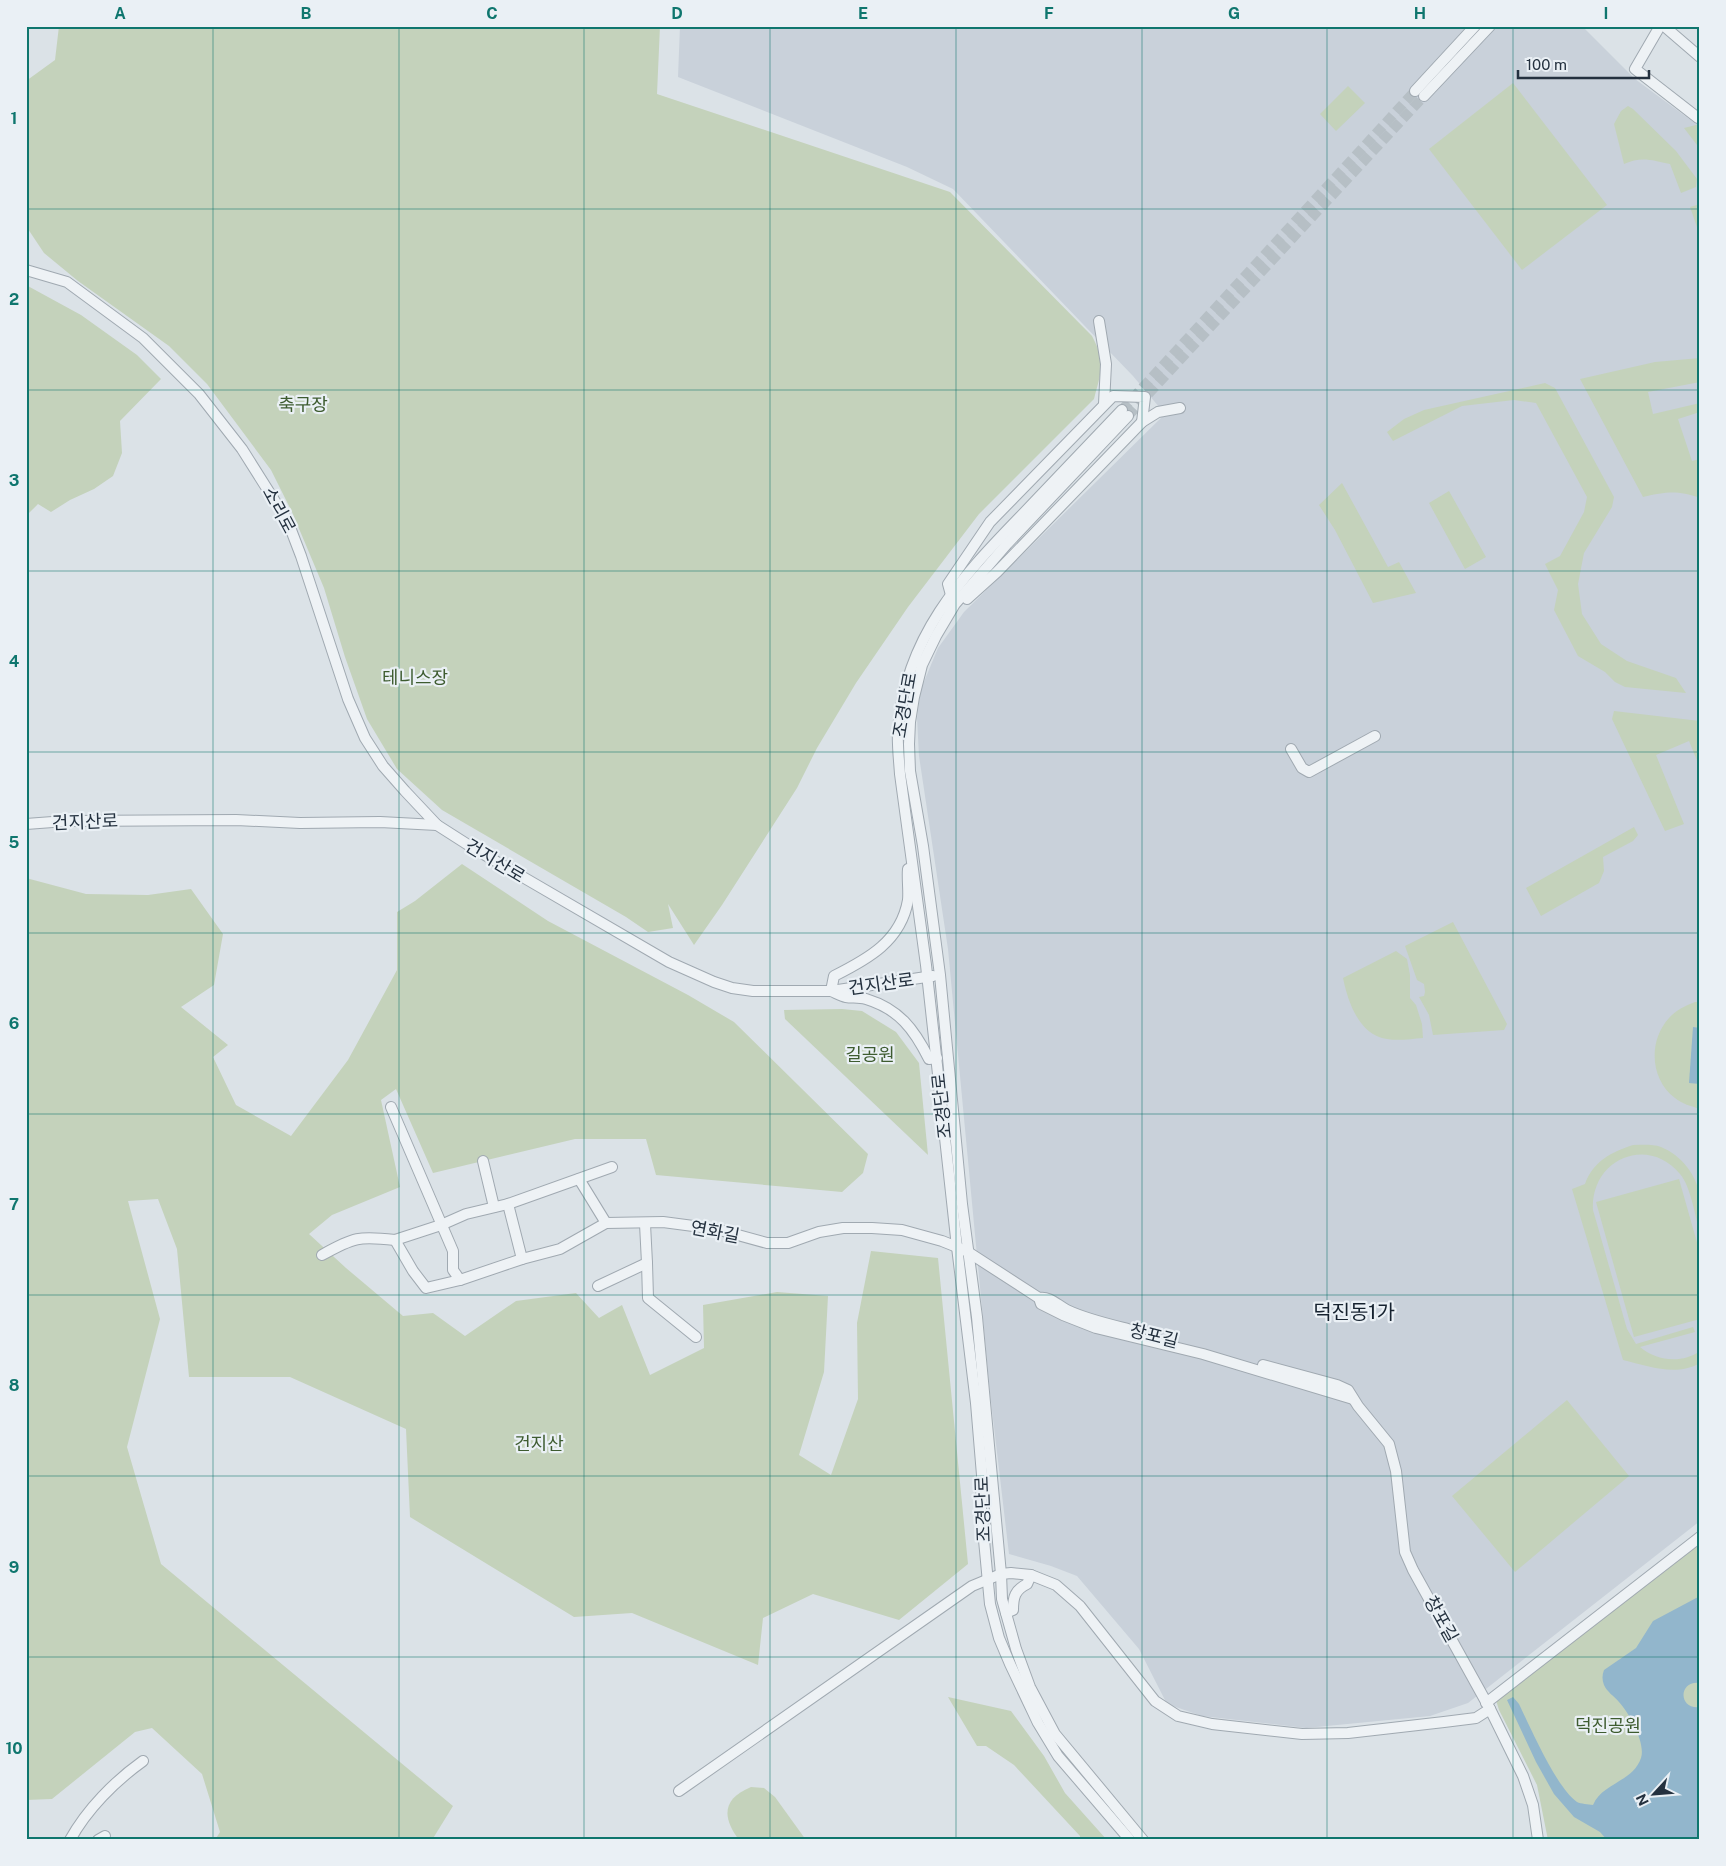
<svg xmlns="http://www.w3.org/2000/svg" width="1726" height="1866" viewBox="0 0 1726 1866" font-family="'Public Sans','Noto Sans KR',sans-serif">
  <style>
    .built { fill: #c9d1da }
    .green { fill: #c4d2bb }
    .water { fill: #92b6cc }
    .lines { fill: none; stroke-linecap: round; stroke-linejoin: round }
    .minor-tunnel { stroke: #b6bfc5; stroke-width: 10; stroke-dasharray: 10 5; stroke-linecap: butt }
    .minor-casing { stroke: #a0a9b1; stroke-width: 12 }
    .minor { stroke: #eef2f5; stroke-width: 10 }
    .grid { fill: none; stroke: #0f766e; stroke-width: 1; stroke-opacity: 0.55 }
    .labels { text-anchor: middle; stroke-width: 4.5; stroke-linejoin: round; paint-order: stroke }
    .park-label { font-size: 18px; fill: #3e5c30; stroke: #eaf0f5 }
    .street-label { font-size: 18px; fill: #24313f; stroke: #eaf0f5 }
    .quarter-label { font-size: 20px; fill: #16222f; stroke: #eaf0f5 }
    .neatline { fill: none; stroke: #0f766e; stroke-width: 2 }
    .grid-label { font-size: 16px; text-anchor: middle; font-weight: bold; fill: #0f766e }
  </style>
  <rect width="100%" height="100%" fill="#dbe2e7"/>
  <polygon class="built" points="680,26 1582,26 1635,79 1696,124 1700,123 1700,1521 1468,1703 1430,1716 1306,1728 1202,1716 1167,1704 1139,1649 1077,1576 1051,1566 1009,1554 990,1393 948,949 919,756 917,718 921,689 938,648 964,612 1165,414 1133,376 953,189 907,167 678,77"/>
  <g class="green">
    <path d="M59 26H660L657 94 950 192 1092 336C1106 362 1101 372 1094 399L979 514 908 607 856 683 817 748 797 788 722 905 694 945 668 904 673 928 648 932 626 917 442 810 397 769 367 719 345 657 324 588 292 512 271 470 207 384 169 346 78 281 44 253 26 226V81L55 60Z"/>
    <polygon points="1513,83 1607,205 1522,270 1429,149"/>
    <polygon points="1348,86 1365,103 1336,131 1320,114"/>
    <path d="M1628 106 1633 109 1676 151 1697 179 1696 187 1681 193 1670 164C1652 160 1641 156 1624 164L1614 124 1621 111Z"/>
    <polygon points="1700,124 1700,149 1684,128"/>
    <polygon points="1700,204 1700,236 1690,207"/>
    <polygon points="26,285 81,315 137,355 161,379 120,421 122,453 113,476 94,489 70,500 51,512 38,504 26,516"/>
    <path d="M1700 358V382L1648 392 1653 414 1700 403V412L1678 419 1692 461 1700 459V498C1677 490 1666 492 1643 497L1580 379 1655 362Z"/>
    <polygon points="1545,383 1555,388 1614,497 1612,507 1584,553 1578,584 1582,614 1601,644 1627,661 1676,678 1686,693 1625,687 1615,682 1605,672 1578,656 1554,610 1558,590 1545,564 1560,556 1584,512 1587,497 1536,403 1514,400 1462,406 1393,441 1387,432 1404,419 1424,410"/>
    <polygon points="1342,483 1388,567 1399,562 1416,593 1373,603 1335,530 1319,505"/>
    <polygon points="1449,491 1486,557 1465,569 1429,503"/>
    <polygon points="1614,711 1700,721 1700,768 1689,741 1656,755 1684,824 1665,831 1612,719"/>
    <polygon points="1634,827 1638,835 1633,841 1603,857 1604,871 1599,883 1541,916 1526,888"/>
    <polygon points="462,864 548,921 688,995 734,1022 868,1154 863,1173 842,1192 656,1175 646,1139 575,1139 433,1173 396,1089 381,1100 400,1187 332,1215 309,1234 346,1268 403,1316 433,1313 465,1336 516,1301 576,1293 599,1318 622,1305 650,1375 704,1348 703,1305 777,1292 828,1296 824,1372 799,1455 831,1475 858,1399 857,1323 871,1251 938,1258 968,1564 899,1620 813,1594 763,1618 758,1665 632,1613 574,1617 410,1517 406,1429 290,1377 189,1377 177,1249 158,1199 128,1201 160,1319 127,1447 161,1564 453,1806 432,1840 215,1840 220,1832 202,1774 152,1728 135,1732 52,1799 26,1800 26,878 86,894 148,895 191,889 223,934 214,985 181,1007 228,1045 213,1057 236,1105 291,1136 348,1060 397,970 397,912 415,901"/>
    <polygon points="1453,922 1507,1024 1504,1030 1433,1035 1429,1015 1419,997 1424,996 1425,992 1424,984 1417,980 1405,946"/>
    <path d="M1396 951 1407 959 1410 975V998L1416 1005 1422 1024 1423 1038C1411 1039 1399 1041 1387 1039 1359 1035 1348 1002 1343 978Z"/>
    <path d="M1695 1002H1700V1109C1691 1106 1682 1104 1675 1098 1650 1079 1648 1041 1669 1018 1676 1010 1685 1006 1695 1002Z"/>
    <polygon points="842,1009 862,1011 896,1032 919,1063 928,1155 785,1019 784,1010"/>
    <path d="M1633 1145C1642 1145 1653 1144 1661 1147 1681 1155 1697 1175 1700 1197 1701 1209 1700 1221 1700 1233 1695 1216 1691 1187 1680 1174 1647 1134 1590 1160 1593 1210L1627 1329 1636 1344 1693 1327 1695 1332 1640 1347C1656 1361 1682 1364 1700 1351V1363C1676 1377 1648 1366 1623 1360L1572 1189 1585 1184C1593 1161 1612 1152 1633 1145Z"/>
    <polygon points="1679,1179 1700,1253 1700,1319 1634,1337 1596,1202"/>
    <polygon points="1567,1400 1629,1476 1515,1572 1452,1496"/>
    <polygon points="1700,1540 1700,1840 1548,1840 1537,1785 1499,1710 1496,1700"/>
    <polygon points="948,1697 1011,1711 1044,1756 1065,1793 1107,1840 1080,1840 1080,1836 1014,1765 986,1746 977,1746"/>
    <path d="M751 1787 764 1788 775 1797 806 1840H739C722 1817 722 1799 751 1787Z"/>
  </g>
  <g class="water">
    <polygon points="1693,1027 1700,1028 1700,1084 1689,1083"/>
    <path d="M1700 1596V1683C1678 1680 1678 1710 1700 1707V1840H1607L1600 1832 1574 1817 1554 1794 1536 1762 1507 1700 1513 1697 1519 1704C1531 1729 1556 1787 1577 1802 1581 1804 1588 1804 1593 1805 1602 1783 1633 1782 1641 1758 1646 1743 1629 1713 1619 1702 1614 1696 1607 1692 1604 1685 1602 1680 1602 1675 1604 1670L1636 1648 1653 1621Z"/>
  </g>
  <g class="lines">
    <g class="minor-tunnel">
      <polyline points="1122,410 1415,91"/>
      <polyline points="1128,416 1424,96"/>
    </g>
    <defs>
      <g id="minor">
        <polyline points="1660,26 1635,69 1698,118 1700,117"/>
        <polyline points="1664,26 1700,57"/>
        <polyline points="1415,91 1475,26"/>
        <polyline points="1424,96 1490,26"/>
        <polyline points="26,270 67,282 143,338 199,394 242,449 288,522 301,556 348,699 365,738 383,766 405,791 437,825"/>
        <polyline points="1099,321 1106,364 1104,404"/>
        <path d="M1122 410C1088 446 1054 481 1020 517 959 580 907 636 898 728 897 743 899 759 900 774L926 965 957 1247 976 1403 982 1475 981 1508 990 1604 999 1638 1010 1664 1038 1723 1058 1756 1130 1840"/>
        <polyline points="1128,416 1007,544 955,604 936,636 922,665 914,697 910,722 909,744 910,771 923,846 940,975 962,1204 977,1317 1001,1574 1002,1599 1016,1649 1030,1687 1055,1734 1143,1840"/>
        <polyline points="951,595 948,584 990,522 1113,396 1145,397 1142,422"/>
        <polyline points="967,599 997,572 1142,422 1158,412 1180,408"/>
        <polyline points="1291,749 1302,768 1309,772 1375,736"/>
        <polyline points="26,824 66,821 236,820 300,823 380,822 437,825 473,848 669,962 714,982 732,988 753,991 831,991 933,976"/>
        <path d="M908 869C907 879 909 890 908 900 901 941 868 959 834 976L831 991C836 993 841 996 846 997 852 998 859 997 866 999 899 1009 914 1029 929 1059L937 1058"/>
        <polyline points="391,1107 453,1251 453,1270 460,1280"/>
        <polyline points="483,1161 494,1207"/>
        <polyline points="579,1179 606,1223"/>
        <polyline points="508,1204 522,1259 560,1249 606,1223 663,1222 716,1229 767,1243 788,1243 819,1232 843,1228 872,1228 902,1230 942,1241 957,1247 968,1252 1039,1298 1041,1304 1063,1315 1096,1328 1203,1354 1353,1399"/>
        <polyline points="395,1240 441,1225 466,1214 508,1204 612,1167"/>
        <path d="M322 1255C354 1237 359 1236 395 1240L413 1271 426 1288 460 1280 522 1259"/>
        <polyline points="647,1263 648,1298 696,1337"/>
        <polyline points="598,1286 647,1263 645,1224"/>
        <path d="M1039 1298C1050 1296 1057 1305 1067 1310 1086 1319 1108 1324 1128 1329"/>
        <polyline points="1263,1365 1337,1385 1348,1390 1358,1406 1389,1444 1396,1471 1405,1552 1413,1570 1490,1709 1523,1776 1533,1805 1538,1840"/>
        <path d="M1006 1613 1013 1610C1013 1597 1015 1590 1027 1584L1031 1575"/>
        <polyline points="1486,1703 1700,1537"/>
        <polyline points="679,1791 972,1586 1001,1574 1011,1573 1031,1575 1056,1585 1080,1606 1155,1701 1178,1716 1212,1724 1302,1734 1348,1733 1444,1722 1476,1718 1490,1709"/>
        <path d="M70 1840C87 1809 115 1781 143 1761"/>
        <polyline points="98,1840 105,1836"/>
      </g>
    </defs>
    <use href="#minor" class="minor-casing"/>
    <use href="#minor" class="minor"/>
  </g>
  <path class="grid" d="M213 26V1840M399 26V1840M584 26V1840M770 26V1840M956 26V1840M1142 26V1840M1327 26V1840M1513 26V1840M26 209H1700M26 390H1700M26 571H1700M26 752H1700M26 933H1700M26 1114H1700M26 1295H1700M26 1476H1700M26 1657H1700"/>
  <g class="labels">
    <g class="park-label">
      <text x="303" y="411">축구장</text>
      <text x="415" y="684">테니스장</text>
      <text x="870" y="1061">길공원</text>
      <text x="539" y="1450">건지산</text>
      <text x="1608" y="1732">덕진공원</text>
    </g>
    <g class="street-label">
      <text transform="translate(279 510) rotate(62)" y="6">소리로</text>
      <text transform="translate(905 705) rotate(-80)" y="6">조경단로</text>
      <text transform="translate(85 822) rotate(-2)" y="6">건지산로</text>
      <text transform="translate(495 861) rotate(31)" y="6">건지산로</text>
      <text transform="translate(881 984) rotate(-8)" y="6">건지산로</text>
      <text transform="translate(942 1106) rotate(-96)" y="6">조경단로</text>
      <text transform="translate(715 1232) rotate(11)" y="6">연화길</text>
      <text transform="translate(1154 1336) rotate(14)" y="6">창포길</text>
      <text transform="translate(983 1509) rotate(-92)" y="6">조경단로</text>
      <text transform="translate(1441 1619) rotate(61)" y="6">창포길</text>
    </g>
    <g class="quarter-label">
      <text x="1354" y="1319">덕진동1가</text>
    </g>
  </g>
  <rect width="1726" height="1866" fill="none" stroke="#eaf0f5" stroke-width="55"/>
  <g transform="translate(1654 1794) rotate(244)" stroke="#eaf0f5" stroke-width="4" paint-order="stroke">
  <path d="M0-4L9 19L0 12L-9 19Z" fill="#24313f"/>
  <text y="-8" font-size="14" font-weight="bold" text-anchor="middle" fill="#24313f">N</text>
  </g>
  <path d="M1518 70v8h131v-8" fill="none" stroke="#24313f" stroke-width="2.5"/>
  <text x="1526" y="70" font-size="15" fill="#24313f" stroke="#eaf0f5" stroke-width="4" paint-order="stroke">100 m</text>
  <rect x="28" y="28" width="1670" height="1810" class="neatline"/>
  <g class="grid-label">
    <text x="120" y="19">A</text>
    <text x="306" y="19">B</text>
    <text x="492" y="19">C</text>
    <text x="677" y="19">D</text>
    <text x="863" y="19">E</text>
    <text x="1049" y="19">F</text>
    <text x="1234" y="19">G</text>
    <text x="1420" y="19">H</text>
    <text x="1606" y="19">I</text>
    <text x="14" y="124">1</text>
    <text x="14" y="305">2</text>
    <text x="14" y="486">3</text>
    <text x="14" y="667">4</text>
    <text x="14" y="848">5</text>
    <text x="14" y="1029">6</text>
    <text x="14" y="1210">7</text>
    <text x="14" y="1391">8</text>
    <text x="14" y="1573">9</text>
    <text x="14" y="1754">10</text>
  </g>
</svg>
